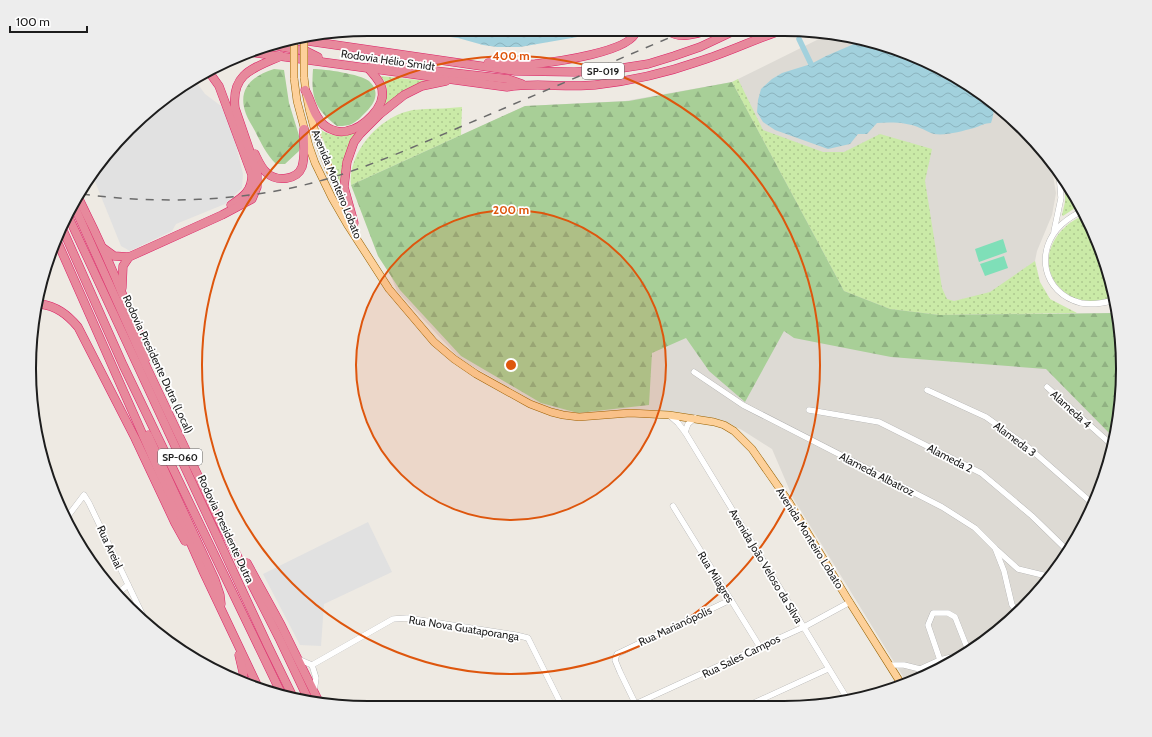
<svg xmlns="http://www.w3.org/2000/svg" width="1152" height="737" viewBox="0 0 1152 737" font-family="Cabin,sans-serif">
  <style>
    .airport { fill: #dddad4 }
    .grass { fill: url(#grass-dots) }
    .forest { fill: url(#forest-firs) }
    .pitch { fill: #7fdfb8 }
    .parking { fill: #e1e1e1 }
    .water { fill: url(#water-waves) }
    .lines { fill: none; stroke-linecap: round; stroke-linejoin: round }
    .canal { stroke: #a2d1dd; stroke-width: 5.5 }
    .minor-casing { stroke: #a4a4a4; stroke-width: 6 }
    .major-casing { stroke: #966100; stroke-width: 8 }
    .highway-casing { stroke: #db2165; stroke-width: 9 }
    .minor { stroke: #fff; stroke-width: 5.5 }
    .major { stroke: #fdd099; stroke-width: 7 }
    .highway { stroke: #e7899c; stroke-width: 8 }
    .rail { stroke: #6b6b6b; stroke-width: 1.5; stroke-dasharray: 8 8; stroke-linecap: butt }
    .major-bridge-casing { stroke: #966100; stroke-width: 8; stroke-linecap: butt }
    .major-bridge { stroke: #fdd099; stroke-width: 7 }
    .ring { fill: none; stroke: #de560d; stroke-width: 2 }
    .labels { text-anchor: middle; stroke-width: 3.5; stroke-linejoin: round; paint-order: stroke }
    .shield { fill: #fff; stroke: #616161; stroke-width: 1 }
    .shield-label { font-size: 10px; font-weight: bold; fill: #1d1d1d }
    .street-label { font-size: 11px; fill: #1d1d1d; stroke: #fff }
    .rim { fill: none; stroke: #1d1d1d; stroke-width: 2 }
    .centre { fill: #de560d; stroke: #fff; stroke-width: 2 }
    .ring-label { font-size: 12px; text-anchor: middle; font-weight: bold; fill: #de560d; stroke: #fff; stroke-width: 3.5; stroke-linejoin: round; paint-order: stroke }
  </style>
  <defs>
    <pattern id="grass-dots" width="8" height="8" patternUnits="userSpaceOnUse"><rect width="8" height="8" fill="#caeaa7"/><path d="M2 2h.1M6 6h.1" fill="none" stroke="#adc88f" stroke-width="1.8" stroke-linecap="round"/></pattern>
    <pattern id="forest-firs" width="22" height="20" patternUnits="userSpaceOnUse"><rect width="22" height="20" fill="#a8cf97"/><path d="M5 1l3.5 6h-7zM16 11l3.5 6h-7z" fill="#90b182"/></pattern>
    <pattern id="water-waves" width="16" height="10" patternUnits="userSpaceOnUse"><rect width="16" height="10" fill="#a2d1dd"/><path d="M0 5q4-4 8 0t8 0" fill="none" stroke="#8bb3bd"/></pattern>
  </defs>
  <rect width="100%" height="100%" fill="#eeeae3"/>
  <polygon class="airport" points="831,33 913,55 990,99 1039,145 1046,155 1052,170 1056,193 1052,215 1037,251 1035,261 1041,314 1117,313 1120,324 1122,391 1111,457 1088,519 1053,575 1007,624 934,673 907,683 793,498 772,449 742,430 726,422 708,418 677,412 653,410 628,409 597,414 574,415 543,407 460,359 397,291 354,185 525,106 625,101 732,82"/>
  <g class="grass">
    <path d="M380 76 427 81 356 138 344 194 319 129C326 133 335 137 344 135 349 134 377 109 384 104 388 93 389 84 380 76Z"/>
    <polygon points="738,79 763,130 823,152 844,152 880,134 932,149 925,181 942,288 947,299 954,301 990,292 1035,261 1040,282 1050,299 1077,313 939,315 890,309 844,291 732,82"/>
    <path d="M462 107 461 135 351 185C348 152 379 118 409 111 414 109 420 110 425 109 437 109 449 108 462 107Z"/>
    <polygon points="1065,182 1078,199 1081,206 1075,208 1063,216 1062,215 1065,202"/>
    <path d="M1085 215 1105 260 1114 297C1106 301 1098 301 1090 301 1079 301 1069 297 1062 290 1034 264 1054 226 1085 215Z"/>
  </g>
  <g class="forest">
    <path d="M274 69 284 70 289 103 301 142 299 151 285 164H276C266 154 261 143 255 131 252 125 248 120 246 114 237 90 251 76 274 69Z"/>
    <path d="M313 69C325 69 360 74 369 81 383 94 372 107 361 117 358 120 353 124 349 125 345 126 340 126 337 126 314 108 311 97 313 69Z"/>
    <polygon points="732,82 844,291 890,309 939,315 1117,313 1120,324 1122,391 1114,438 1046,369 891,357 794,338 784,331 745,402 709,371 686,338 652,353 649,405 578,413 541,403 461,356 400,290 378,256 351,185 525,106 629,101"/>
  </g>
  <g class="pitch">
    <polygon points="1003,239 1007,252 979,262 975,249"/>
    <polygon points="1004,256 1008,268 985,276 980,264"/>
  </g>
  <g class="parking">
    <polygon points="194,79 205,94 221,106 231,125 243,174 242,188 225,204 176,224 172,231 130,251 121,246 92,174 99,162 180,86"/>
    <polygon points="368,522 392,572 324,604 321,646 300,645 263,574"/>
  </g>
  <g class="water">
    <polygon points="408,29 472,30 490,34 547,32 557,30 612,31 520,47 497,47 483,45 458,38 443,36"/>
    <path d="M861 41 913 55 990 99C995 107 994 114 991 123 985 123 980 126 974 128 962 131 946 136 934 134 929 133 924 129 920 128 907 122 891 122 877 123L867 134H858L850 144 828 149 775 130 763 122 757 112 758 100 761 89 772 79 782 73 811 64 826 56Z"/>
  </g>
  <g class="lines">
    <polyline class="canal" points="799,39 811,64"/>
    <defs>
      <g id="minor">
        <path d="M1083 211C1075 214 1069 218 1062 224 1034 250 1042 293 1081 303 1092 305 1104 303 1115 300"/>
        <polyline points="1054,231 1061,198 1059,173"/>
        <polyline points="694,372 743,405 942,507 975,528 995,548 1004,571 1012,605 1018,612"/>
        <polyline points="1047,387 1113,446"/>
        <polyline points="927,390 986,417 1028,447 1093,504"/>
        <polyline points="809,410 879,422 981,473 1032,516 1068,551"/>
        <polyline points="669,415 678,423 685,432 848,700"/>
        <polyline points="685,432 688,424 695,418"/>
        <polyline points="673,506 760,647"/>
        <polyline points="68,516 84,495 89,503 145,620"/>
        <polyline points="997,550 1018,569 1051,577"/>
        <polyline points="119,592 128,585"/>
        <polyline points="298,659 312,665"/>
        <polyline points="312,665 393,619 407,618 516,635 528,638 562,706"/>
        <polyline points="312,665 316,678 314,692"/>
        <polyline points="890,665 904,665 920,669 940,660 960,655"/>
        <polyline points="944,666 940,660 928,625 933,613 948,613 955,617 968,650"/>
        <polyline points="918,679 920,669"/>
        <polyline points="631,706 760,647 804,627 850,602"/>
        <polyline points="637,707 620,672 615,660 617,654 730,600"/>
        <polyline points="745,707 828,669"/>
      </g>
      <g id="major">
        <path d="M304 77C308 125 328 168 348 211"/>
        <polyline points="294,78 297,101 309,146 315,163 332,198 347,224 389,289 434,342 454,359 476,374 530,404 551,412 563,415 579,417 630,413 669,415 714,422 724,425 734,431 752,449 789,502 847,598 902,685"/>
      </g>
      <g id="highway">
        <path d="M668 31C681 39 692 35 706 31"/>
        <polyline points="301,40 515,71 574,72 603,71 648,64 674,56 700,47 734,31"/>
        <polyline points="272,45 306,51 318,57"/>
        <path d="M249 52 507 87C536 82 566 88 595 85 631 81 666 73 700 61 726 53 751 41 777 32"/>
        <path d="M488 63C504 64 519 65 535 64 554 62 632 52 636 31"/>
        <polyline points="372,64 508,79 522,84"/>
        <path d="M209 72 219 86 252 175C252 191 243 197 231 205"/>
        <path d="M305 90C312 101 313 116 324 125 330 130 339 133 347 131 363 128 386 107 382 89 381 82 374 75 369 69"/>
        <path d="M255 154C258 160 261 168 267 173 277 182 297 180 302 167 306 153 303 143 304 129"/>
        <path d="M79 199C96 233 112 268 126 303 134 320 143 339 146 358"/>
        <polyline points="75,208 147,368 219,520 280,640 309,701"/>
        <polyline points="69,218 268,646 293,697"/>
        <polyline points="354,223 344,187 347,162 354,142 360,134 380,114 404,95 422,86 446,81"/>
        <polyline points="63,230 123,365 281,693"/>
        <polyline points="57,241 203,571 258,687"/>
        <path d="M103 248 114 256 129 257 222 215 252 199 257 187V172L235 108C231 73 254 68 281 56"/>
        <polyline points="122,288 123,266 129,257"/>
        <path d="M40 304C56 306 67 314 78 327L135 438 175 523 185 541"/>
        <polyline points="148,435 215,580 220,595 221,604"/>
        <polyline points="247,563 281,625 320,704"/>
        <polyline points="239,655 243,672 244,684"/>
      </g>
    </defs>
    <use href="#minor" class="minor-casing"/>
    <use href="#major" class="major-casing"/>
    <use href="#highway" class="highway-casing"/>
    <use href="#minor" class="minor"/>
    <use href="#major" class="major"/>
    <use href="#highway" class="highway"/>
    <path class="rail" d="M82 194C155 204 240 202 312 183 344 175 374 163 404 151L685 31"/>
    <defs>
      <g id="major-bridge">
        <polyline points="304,40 304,77"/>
        <polyline points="294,78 294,41"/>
      </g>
    </defs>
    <use href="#major-bridge" class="major-bridge-casing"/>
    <use href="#major-bridge" class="major-bridge"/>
  </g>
  <circle cx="511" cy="365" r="155" fill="#de560d" fill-opacity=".12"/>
  <g class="ring">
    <circle cx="511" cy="365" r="155"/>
    <circle cx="511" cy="365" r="309"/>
  </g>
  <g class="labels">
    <g class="shield">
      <rect x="582" y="63" width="42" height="16" rx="3"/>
      <rect x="158" y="449" width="44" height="16" rx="3"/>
    </g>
    <g class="shield-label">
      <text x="603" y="75">SP-019</text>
      <text x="180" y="461">SP-060</text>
    </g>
    <g class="street-label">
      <text transform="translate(388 60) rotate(8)" y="4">Rodovia Hélio Smidt</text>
      <text transform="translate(337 184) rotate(68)" y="4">Avenida Monteiro Lobato</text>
      <text transform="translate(158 364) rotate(65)" y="4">Rodovia Presidente Dutra (Local)</text>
      <text transform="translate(1071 409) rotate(42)" y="4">Alameda 4</text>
      <text transform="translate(1015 439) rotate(37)" y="4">Alameda 3</text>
      <text transform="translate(950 458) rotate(27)" y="4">Alameda 2</text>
      <text transform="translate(877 474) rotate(27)" y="4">Alameda Albatroz</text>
      <text transform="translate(226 529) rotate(65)" y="4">Rodovia Presidente Dutra</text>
      <text transform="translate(810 538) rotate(58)" y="4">Avenida Monteiro Lobato</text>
      <text transform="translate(110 547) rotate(65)" y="4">Rua Areial</text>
      <text transform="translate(766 566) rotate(59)" y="4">Avenida João Veloso da Silva</text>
      <text transform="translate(716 577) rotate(58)" y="4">Rua Milagres</text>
      <text transform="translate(675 626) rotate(-25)" y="4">Rua Marianópolis</text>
      <text transform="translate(464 628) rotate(9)" y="4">Rua Nova Guataporanga</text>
      <text transform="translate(741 656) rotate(-26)" y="4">Rua Sales Campos</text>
    </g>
  </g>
  <path d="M0 0H1152V737H0ZM368 36H784A332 332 0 0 1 1116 368V369A332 332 0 0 1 784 701H368A332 332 0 0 1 36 369V368A332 332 0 0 1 368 36Z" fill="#ededed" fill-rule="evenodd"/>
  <path class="rim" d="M368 36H784A332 332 0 0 1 1116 368V369A332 332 0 0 1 784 701H368A332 332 0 0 1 36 369V368A332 332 0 0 1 368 36Z"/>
  <circle cx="511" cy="365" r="6" class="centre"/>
  <g class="ring-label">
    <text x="511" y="60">400 m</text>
    <text x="511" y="214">200 m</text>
  </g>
  <path d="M10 26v6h77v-6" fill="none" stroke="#1d1d1d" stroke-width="2"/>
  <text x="16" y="26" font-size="12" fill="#1d1d1d" stroke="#ffffff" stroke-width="3" paint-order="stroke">100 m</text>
</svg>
